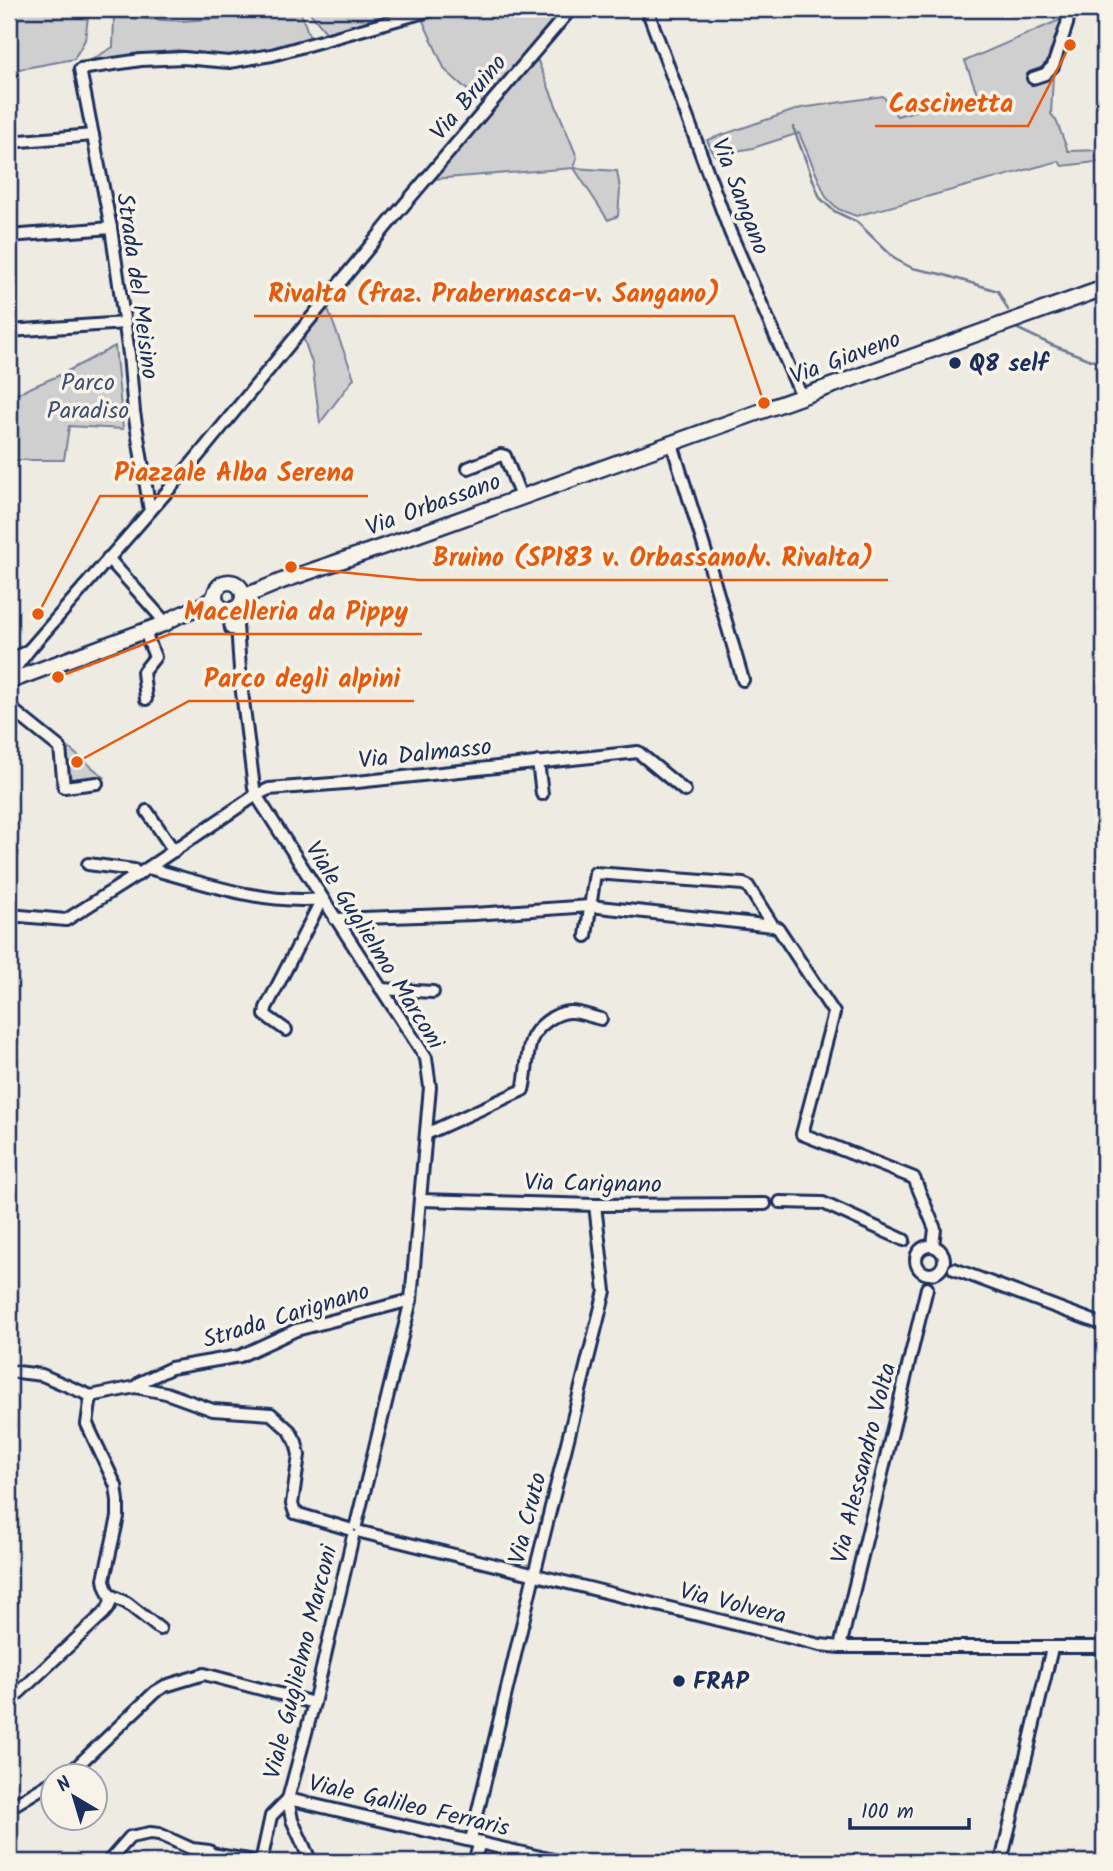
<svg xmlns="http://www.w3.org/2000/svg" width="1113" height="1871" viewBox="0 0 1113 1871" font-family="Kalam,sans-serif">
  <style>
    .green { fill: #cfcfcf; stroke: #757f96; stroke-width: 2 }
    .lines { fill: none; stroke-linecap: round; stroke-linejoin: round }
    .stream { stroke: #6e7992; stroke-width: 2.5 }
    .minor-casing { stroke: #1b2f5e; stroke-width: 16 }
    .major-casing { stroke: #1b2f5e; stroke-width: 19 }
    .minor { stroke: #f7f3e8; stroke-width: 10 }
    .major { stroke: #f7f3e8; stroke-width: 14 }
    .poi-dot { fill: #1b2f5e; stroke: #f7f3e8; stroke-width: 2.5 }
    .labels { text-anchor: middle; stroke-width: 7; stroke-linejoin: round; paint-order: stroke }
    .street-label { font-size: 24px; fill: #1b2f5e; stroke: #f7f3e8 }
    .poi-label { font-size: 24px; font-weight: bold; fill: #1b2f5e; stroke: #f7f3e8; text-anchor: start }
    .park-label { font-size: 24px; fill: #3f4f75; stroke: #f7f3e8 }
    .leader { fill: none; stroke: #e8590c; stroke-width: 2.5 }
    .callout-dot { fill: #e8590c; stroke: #f7f3e8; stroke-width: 2.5 }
    .callout-label { font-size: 26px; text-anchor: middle; font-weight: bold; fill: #e8590c; stroke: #f7f3e8; stroke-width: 7; stroke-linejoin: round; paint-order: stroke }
  </style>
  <rect width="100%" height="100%" fill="#eeebe2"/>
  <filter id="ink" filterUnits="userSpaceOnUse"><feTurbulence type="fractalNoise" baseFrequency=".0143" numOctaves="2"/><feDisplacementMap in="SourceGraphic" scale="14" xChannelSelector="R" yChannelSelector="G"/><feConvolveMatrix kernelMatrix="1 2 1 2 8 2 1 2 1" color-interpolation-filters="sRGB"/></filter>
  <g filter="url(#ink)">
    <g class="green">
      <polygon points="9,9 264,9 204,15 164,15 126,9 89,9 85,40 74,59 9,71"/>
      <polygon points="307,9 417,9 328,35"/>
      <polygon points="450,9 562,9 482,103 445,70 423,21"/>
      <polygon points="301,13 311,41 264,53 230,57 178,50 91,60 113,47 114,17 181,21"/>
      <polygon points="1064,18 1050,67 1053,76 1051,114 1056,120 1068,151 1104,150 1104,161 1062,166 1059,161 856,216 838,209 826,197 799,133 753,148 714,155 707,140 801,108 883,96 897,116 977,93 965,61"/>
      <polygon points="535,54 577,157 574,168 617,171 620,189 618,216 608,220 574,168 432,179"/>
      <polygon points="327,307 354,378 320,423 312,363 303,337"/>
      <polygon points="115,346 123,429 69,426 64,460 12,460 9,448 9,397 60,375"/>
      <polygon points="66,746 104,777 71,781"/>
    </g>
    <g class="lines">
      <g class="stream">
        <polyline points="793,127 820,198 834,211 857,222 895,259 912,268 941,274 998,291 1008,310"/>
        <polyline points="1016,328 1052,345 1104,365"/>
      </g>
      <defs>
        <g id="minor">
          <polyline points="647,9 730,232 802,397"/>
          <polyline points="1033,78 1045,74 1053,66 1067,24 1068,17 1065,9"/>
          <polyline points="9,142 93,135"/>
          <polyline points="9,236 111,228"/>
          <polyline points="9,331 125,323"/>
          <polyline points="672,444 706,553 743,680"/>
          <polyline points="468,468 501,455 505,456 521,497"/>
          <polyline points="150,511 134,412 129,354 111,228 80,69 141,60 183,58 229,62 272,55 435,9"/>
          <polyline points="108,558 166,623"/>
          <polyline points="239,605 237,625 241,684 254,788 256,795 426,1058 430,1087 411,1300 356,1525"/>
          <polyline points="228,610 231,629"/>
          <polyline points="145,632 155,657 143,672 146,699"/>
          <polyline points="29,650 193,462 398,212 571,9"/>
          <polyline points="9,661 29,650 14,670"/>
          <polyline points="9,707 60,748 64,787 97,783"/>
          <polyline points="538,762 542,794"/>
          <polyline points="147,811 174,851"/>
          <polyline points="9,854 11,853"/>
          <polyline points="88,864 134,870 138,875"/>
          <polyline points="148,868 256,795 269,789 357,782 638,752 685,791"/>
          <path d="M9 915 66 920 148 868C204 883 263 905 322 899"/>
          <polyline points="335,919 474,914 590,906 773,926"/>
          <polyline points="586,936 595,873 743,884 748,886 773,926 778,928 834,1013 802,1134 914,1178 935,1229 933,1246"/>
          <polyline points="381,989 433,992"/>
          <polyline points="286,1030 265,1015 266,1008 322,899"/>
          <path d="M426 1134 523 1090C527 1075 526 1057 531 1041 536 1027 554 1013 569 1012 579 1011 591 1017 601 1019"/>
          <polyline points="420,1200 595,1205 765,1204"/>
          <polyline points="780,1202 823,1203 904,1240"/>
          <circle cx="930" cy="1260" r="14"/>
          <polyline points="954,1269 1104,1325"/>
          <polyline points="9,1371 42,1375 91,1396 135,1387 166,1393 213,1410 271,1414 290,1431 296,1442 299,1455 292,1504 295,1513 349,1529"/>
          <polyline points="135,1387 141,1382 171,1368 240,1356 296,1330 411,1300"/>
          <polyline points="361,1532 820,1645 840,1647 1104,1647"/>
          <polyline points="110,1595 127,1603 160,1629"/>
          <polyline points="840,1647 927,1288"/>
          <path d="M9 1702 104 1613C118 1598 105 1594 104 1579L118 1517V1501L116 1486 87 1424 91 1396"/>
          <polyline points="61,1776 74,1769 155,1692 165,1686 204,1674 314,1703"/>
          <polyline points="288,1799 562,1862"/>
          <polyline points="9,1808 52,1782"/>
          <polyline points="471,1840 534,1575 605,1291 595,1205"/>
          <polyline points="108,1862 130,1837 150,1833 159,1834 192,1849 209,1851 211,1854 261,1862"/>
          <polyline points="261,1862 271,1816 288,1799"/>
          <polyline points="311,1862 292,1820 288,1799 314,1703 353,1536"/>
          <polyline points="474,1862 480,1842"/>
          <polyline points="1001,1862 1052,1648"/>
        </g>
        <g id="major">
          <circle cx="229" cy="596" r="14"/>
          <polyline points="243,597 282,581 408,538 1104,288"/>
          <polyline points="9,663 11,665 14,673 9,682"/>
          <path d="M10 681 166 623C181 611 202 610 215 596"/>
        </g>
      </defs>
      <use href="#minor" class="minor-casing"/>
      <use href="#major" class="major-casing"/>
      <use href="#minor" class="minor"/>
      <use href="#major" class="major"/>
    </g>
  </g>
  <g class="poi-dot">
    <circle cx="955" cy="363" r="7"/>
    <circle cx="679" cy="1681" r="7"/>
  </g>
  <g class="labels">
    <g class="street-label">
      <text transform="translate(468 97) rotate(-50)" y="8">Via Bruino</text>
      <text transform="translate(741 196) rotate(69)" y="8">Via Sangano</text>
      <text transform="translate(138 286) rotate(82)" y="8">Strada del Meisino</text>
      <text transform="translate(845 357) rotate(-20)" y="8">Via Giaveno</text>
      <text transform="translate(433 504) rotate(-20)" y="8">Via Orbassano</text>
      <text transform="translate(425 753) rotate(-6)" y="8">Via Dalmasso</text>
      <text transform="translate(375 945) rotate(58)" y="8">Viale Guglielmo Marconi</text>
      <text transform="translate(593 1183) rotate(1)" y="8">Via Carignano</text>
      <text transform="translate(286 1315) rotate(-17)" y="8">Strada Carignano</text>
      <text transform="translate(863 1463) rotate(-76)" y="8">Via Alessandro Volta</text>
      <text transform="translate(527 1518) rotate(-76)" y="8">Via Cruto</text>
      <text transform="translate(733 1603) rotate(14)" y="8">Via Volvera</text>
      <text transform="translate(300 1662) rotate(-76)" y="8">Viale Guglielmo Marconi</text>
      <text transform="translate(409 1805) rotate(13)" y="8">Viale Galileo Ferraris</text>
    </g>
    <g class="poi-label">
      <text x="969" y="371">Q8 self</text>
      <text x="693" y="1689">FRAP</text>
    </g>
    <g class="park-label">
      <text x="88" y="390">Parco<tspan x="88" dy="28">Paradiso</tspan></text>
    </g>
  </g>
  <path class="leader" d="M1070 45L1028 126H875M764 403L734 316H254M38 614L100 496H368M291 567L419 580H888M58 677L170 634H422M77 762L189 701H414"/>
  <g class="callout-dot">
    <circle cx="1070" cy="45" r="7"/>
    <circle cx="764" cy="403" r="7"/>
    <circle cx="38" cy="614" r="7"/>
    <circle cx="291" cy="567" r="7"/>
    <circle cx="58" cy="677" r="7"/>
    <circle cx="77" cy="762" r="7"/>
  </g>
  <g class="callout-label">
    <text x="951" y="112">Cascinetta</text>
    <text x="494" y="302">Rivalta (fraz. Prabernasca-v. Sangano)</text>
    <text x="234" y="481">Piazzale Alba Serena</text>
    <text x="653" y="566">Bruino (SP183 v. Orbassano/v. Rivalta)</text>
    <text x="296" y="620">Macelleria da Pippy</text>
    <text x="302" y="687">Parco degli alpini</text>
  </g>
  <rect width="1113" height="1871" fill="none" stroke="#f7f3e8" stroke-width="35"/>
  <rect x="18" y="18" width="1078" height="1836" fill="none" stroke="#1b2f5e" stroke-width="2.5" filter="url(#ink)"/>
  <g transform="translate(74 1797) rotate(322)"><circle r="33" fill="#f7f3e8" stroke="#9fa5b1" stroke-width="2"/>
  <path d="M0-5L12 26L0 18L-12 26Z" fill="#1b2f5e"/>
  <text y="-10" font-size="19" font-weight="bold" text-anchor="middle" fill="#1b2f5e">N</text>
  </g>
  <path d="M850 1818v10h119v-10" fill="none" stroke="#1b2f5e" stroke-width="3.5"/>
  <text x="861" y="1818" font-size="21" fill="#1b2f5e" stroke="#f7f3e8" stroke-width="5" paint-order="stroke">100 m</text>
</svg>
